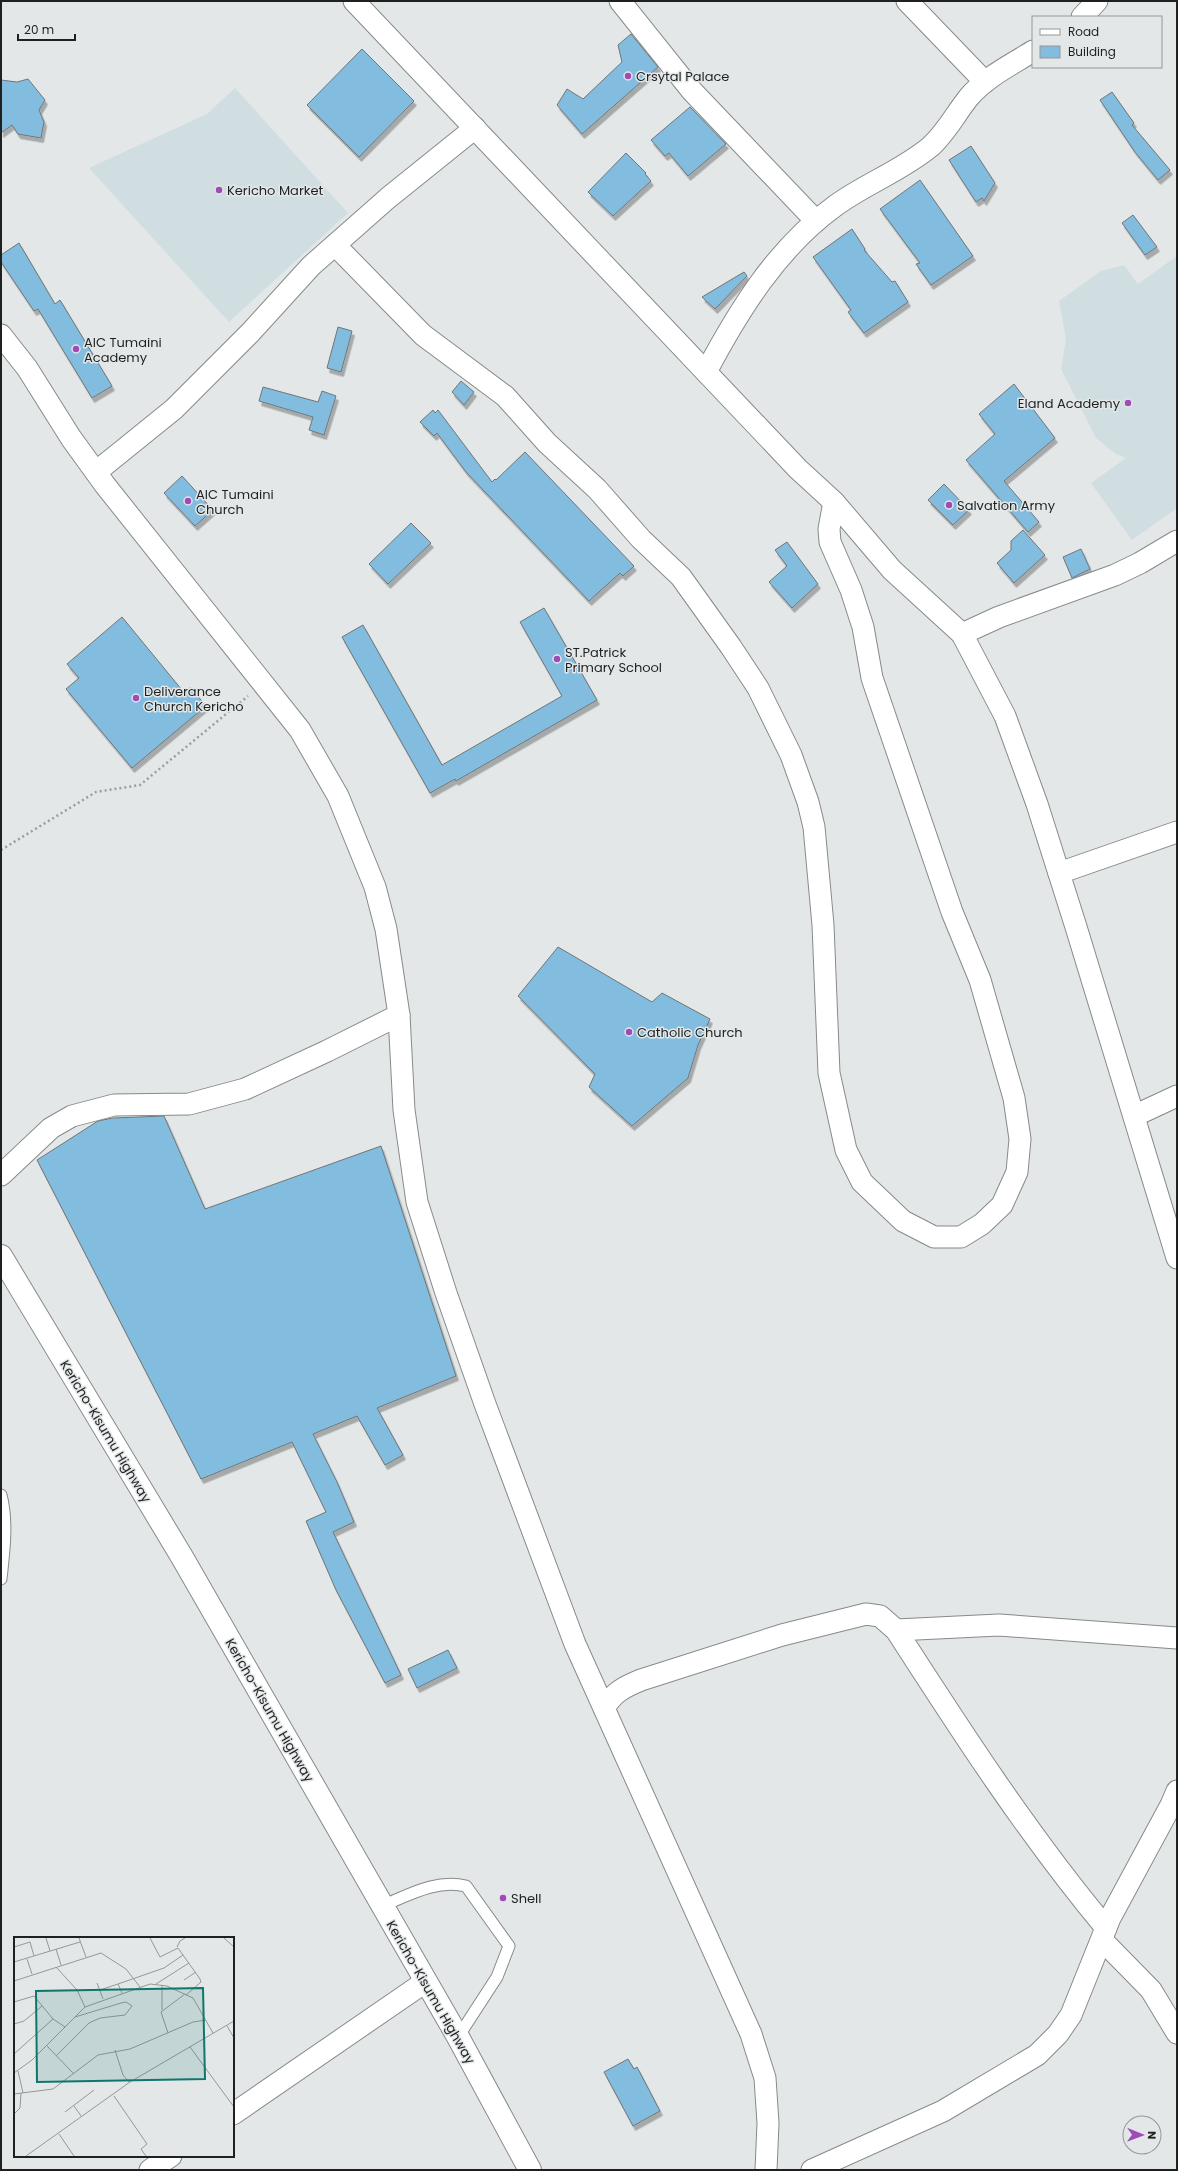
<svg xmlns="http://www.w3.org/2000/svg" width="1178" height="2171" viewBox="0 0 1178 2171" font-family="Poppins,sans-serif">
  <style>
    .built { fill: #d0dee1 }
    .building { fill: #82bddf; stroke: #717576; filter: url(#shadow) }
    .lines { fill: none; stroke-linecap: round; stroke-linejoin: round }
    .lane-casing { stroke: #868a8b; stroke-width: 13 }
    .street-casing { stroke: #868a8b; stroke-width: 23 }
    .highway-casing { stroke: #868a8b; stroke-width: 24 }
    .path { stroke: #9a9d9e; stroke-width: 2.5; stroke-dasharray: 2 3; stroke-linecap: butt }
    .lane { stroke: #fff; stroke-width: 11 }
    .street { stroke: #fff; stroke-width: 21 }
    .highway { stroke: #fff; stroke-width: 22 }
    .poi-dot { fill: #9f4ab7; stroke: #e3e7e8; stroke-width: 1.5 }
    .labels { text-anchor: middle; stroke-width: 3; stroke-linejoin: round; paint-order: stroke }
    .poi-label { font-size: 13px; fill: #1f2121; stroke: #e3e7e8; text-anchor: start }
    .street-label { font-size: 13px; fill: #1f2121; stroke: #e3e7e8 }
    .inset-road { fill: none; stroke: #959898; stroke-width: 1 }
    .view { fill: #0f766e; fill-opacity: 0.15; stroke: #0f766e; stroke-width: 2 }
    .inset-edge { fill: none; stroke: #1f2121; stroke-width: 2 }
  </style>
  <defs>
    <filter id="shadow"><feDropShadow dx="2.5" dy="4.5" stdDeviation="0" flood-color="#0004"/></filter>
  </defs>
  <rect width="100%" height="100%" fill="#e3e7e8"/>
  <g class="built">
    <polygon points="235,88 348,213 229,322 89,168 207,114"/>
    <polygon points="1177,256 1177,508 1132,540 1091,483 1126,458 1116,454 1096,438 1061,369 1066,339 1059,301 1101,271 1124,265 1138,284"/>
  </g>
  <g class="building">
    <polygon points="631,34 658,67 582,134 557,105 567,89 583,99 622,62 618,45"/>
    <polygon points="362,49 414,101 359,157 307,105"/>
    <polygon points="28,79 45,100 39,110 44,122 41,138 18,134 12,125 1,133 1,80 17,82"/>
    <polygon points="1112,92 1134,123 1132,125 1170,170 1158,180 1135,152 1100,100"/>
    <polygon points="690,107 726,144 688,176 669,153 665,156 651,140"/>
    <polygon points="971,146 995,183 984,201 982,198 976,202 949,160"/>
    <polygon points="626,153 646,173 645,174 651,181 613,216 588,192"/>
    <polygon points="920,180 973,256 931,285 916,264 920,263 880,209"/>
    <polygon points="1133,215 1157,247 1145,255 1122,223"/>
    <polygon points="852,229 865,249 864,250 892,282 895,281 908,302 864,333 848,312 851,310 813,257"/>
    <polygon points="19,243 55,304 60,300 112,386 92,398 38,309 34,311 1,262 1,255"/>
    <polygon points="744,272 747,276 715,309 702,297"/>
    <polygon points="338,327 352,331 341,372 327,368"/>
    <polygon points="461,381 474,392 464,405 452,392"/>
    <polygon points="1014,384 1055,438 1004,481 1039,522 1028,532 966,460 995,434 979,414"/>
    <polygon points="263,387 318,402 322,391 336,396 324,435 309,430 313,417 259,401"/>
    <polygon points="433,410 435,413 438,410 492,482 495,479 496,480 525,452 634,566 623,576 620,573 589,601 466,472 437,433 434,436 420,422"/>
    <polygon points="182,476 213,510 195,526 164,493"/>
    <polygon points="944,484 969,510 953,525 928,500"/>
    <polygon points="411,523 431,543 388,584 369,564"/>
    <polygon points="1023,530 1045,555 1014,583 997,563 1011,550 1011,541"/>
    <polygon points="787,542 818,584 792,608 769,582 787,566 775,550"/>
    <polygon points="1081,549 1090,569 1072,578 1063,557"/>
    <polygon points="544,608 597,700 456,781 455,779 430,793 342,637 363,625 442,765 562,696 520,622"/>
    <polygon points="122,617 182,690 191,688 206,706 132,768 66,689 79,678 67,664"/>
    <polygon points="558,947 652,1002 662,993 710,1019 698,1045 688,1078 632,1126 589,1087 595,1074 518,996"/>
    <polygon points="164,1116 205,1209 381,1146 456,1376 377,1408 403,1455 385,1465 357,1416 313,1434 337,1482 354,1522 333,1532 401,1675 385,1683 336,1590 306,1521 326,1512 292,1442 201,1479 37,1160 98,1121 113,1118"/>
    <polygon points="448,1650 457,1668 417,1688 408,1669"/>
    <polygon points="628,2059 634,2069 637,2067 660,2111 633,2126 604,2072"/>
  </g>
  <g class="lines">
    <defs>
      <g id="lane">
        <path d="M1 1495C8 1522 4 1551 1 1579"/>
        <path d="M382 1906C409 1895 436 1879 466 1886L509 1946 497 1977 458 2037"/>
      </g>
      <g id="street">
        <polyline points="354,1 798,469 834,502 892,570 962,634 1005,716 1037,804 1076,927 1177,1258"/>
        <polyline points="620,1 692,91 816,221"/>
        <polyline points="907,1 985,82"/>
        <polyline points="1082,17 1097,1"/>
        <polyline points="335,245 423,335 505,396 547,443 597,489 641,539 681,577 731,647 758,688 791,755 808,802 814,827 823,925 829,1073 846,1150 862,1182 903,1221 934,1237 961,1237 982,1224 1002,1205 1017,1172 1020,1139 1014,1098 980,980 952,912 872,678 863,627 851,590 830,542 829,529 834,502"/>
        <polyline points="1,335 27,368 71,438 105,485 300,730 338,796 375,887 386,929 399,1015 404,1110 417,1202 446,1293 485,1404 575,1644 751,2034 765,2078 768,2123 766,2170"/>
        <path d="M706 372C739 310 777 248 835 206 865 184 901 171 930 147 946 133 956 113 969 97 986 77 1011 65 1033 51"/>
        <polyline points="96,472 174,409 250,333 311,266 388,198 475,128"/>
        <polyline points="962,634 999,617 1115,575 1140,563 1177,541"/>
        <polyline points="1059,873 1177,832"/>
        <polyline points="1134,1116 1177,1096"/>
        <polyline points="1,1175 51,1128 72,1116 114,1105 189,1104 245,1089 327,1051 399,1015"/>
        <polyline points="896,1630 999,1625 1177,1638"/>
        <path d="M604 1708C614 1692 624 1687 641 1680L782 1635 866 1614 880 1616 896 1630C961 1731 1029 1836 1106 1928"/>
        <polyline points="1102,1940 1151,1990 1177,2033"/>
        <polyline points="233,2114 425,1982"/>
        <polyline points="150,2170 171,2156"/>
        <polyline points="812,2170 943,2111 1037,2055 1058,2034 1071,2015 1110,1918 1171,1805 1177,1791"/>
      </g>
      <polyline id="highway" points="1,1256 182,1557 458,2037 530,2170"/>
    </defs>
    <use href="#lane" class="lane-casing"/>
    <use href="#street" class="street-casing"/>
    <use href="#highway" class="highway-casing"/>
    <polyline class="path" points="1,850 96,792 140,785 248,696"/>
    <use href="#lane" class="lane"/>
    <use href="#street" class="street"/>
    <use href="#highway" class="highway"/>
  </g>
  <g class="poi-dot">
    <circle cx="628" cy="76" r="4"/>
    <circle cx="219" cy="190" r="4"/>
    <circle cx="76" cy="349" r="4"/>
    <circle cx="1128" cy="403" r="4"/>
    <circle cx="188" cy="501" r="4"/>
    <circle cx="949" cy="505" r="4"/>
    <circle cx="557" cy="659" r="4"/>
    <circle cx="136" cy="698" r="4"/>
    <circle cx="629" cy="1032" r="4"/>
    <circle cx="503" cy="1898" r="4"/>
  </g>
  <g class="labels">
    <g class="poi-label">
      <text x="636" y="81">Crsytal Palace</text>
      <text x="227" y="195">Kericho Market</text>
      <text x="84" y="347">AIC Tumaini<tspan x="84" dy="15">Academy</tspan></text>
      <text x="1120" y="408" text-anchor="end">Eland Academy</text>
      <text x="196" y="499">AIC Tumaini<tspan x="196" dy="15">Church</tspan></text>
      <text x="957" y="510">Salvation Army</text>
      <text x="565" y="657">ST.Patrick<tspan x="565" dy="15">Primary School</tspan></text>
      <text x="144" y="696">Deliverance<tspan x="144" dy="15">Church Kericho</tspan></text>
      <text x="637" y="1037">Catholic Church</text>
      <text x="511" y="1903">Shell</text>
    </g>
    <g class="street-label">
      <text transform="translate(106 1431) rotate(59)" y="5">Kericho-Kisumu Highway</text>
      <text transform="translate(270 1710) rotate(60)" y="5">Kericho-Kisumu Highway</text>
      <text transform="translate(431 1992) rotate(60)" y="5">Kericho-Kisumu Highway</text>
    </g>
  </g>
  <g transform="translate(14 1937)">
    <rect width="220" height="220" fill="#e3e7e8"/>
    <path class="inset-road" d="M32 1 36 14M65 1 72 20M136 1 146 20 164 11 186 42 187 45 172 58M210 1 220 10M0 10 16 5 20 19M163 10 166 4 171 1M42 12 47 28M13 22 18 37M0 25 66 5M42 30 63 53 71 70M170 43 182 35M0 44 87 16 112 32 126 50M83 46 89 62M104 47 150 31 169 18M142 47 175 26M86 53 104 47 108 56M0 65 20 59 39 82 51 90M148 73V48M0 87 10 84 28 69M213 89 220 101M154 96 147 75 171 57M33 109 60 137M176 110 220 170M101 113 109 138 115 145M0 117 39 82M42 119 75 86 86 81 111 78 118 69 112 65 107 66 61 80M4 134 9 156M0 136 18 123 71 70 136 47 153 49 179 61 199 96M0 157 39 152 84 118 116 112 179 85 192 83M100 159 133 207 127 212 132 219M60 169 67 179M51 175 80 153M0 177 6 171 7 156M45 197 60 219M12 219 116 145 220 84"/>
    <path class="view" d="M189 51 191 142 23 145 22 54Z"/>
    <rect width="220" height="220" class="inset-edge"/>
  </g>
  <rect width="1178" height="2171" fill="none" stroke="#1f2121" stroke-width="4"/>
  <rect x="1032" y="16" width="130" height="52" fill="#e3e7e8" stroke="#959898"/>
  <rect x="1040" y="29" width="20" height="6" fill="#ffffff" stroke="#959898"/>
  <text x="1068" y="36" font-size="12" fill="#1f2121">Road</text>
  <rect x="1040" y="46" width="20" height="12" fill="#82bddf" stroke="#959898"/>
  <text x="1068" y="56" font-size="12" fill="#1f2121">Building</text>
  <g transform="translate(1142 2135) rotate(91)"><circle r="19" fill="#e3e7e8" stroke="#959898"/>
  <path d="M0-3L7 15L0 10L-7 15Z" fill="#9f4ab7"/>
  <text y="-6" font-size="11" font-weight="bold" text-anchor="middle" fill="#1f2121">N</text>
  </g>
  <path d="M18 34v6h57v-6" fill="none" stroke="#1f2121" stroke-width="2"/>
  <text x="24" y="34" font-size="12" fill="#1f2121" stroke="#e3e7e8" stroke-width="3" paint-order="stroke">20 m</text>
</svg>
